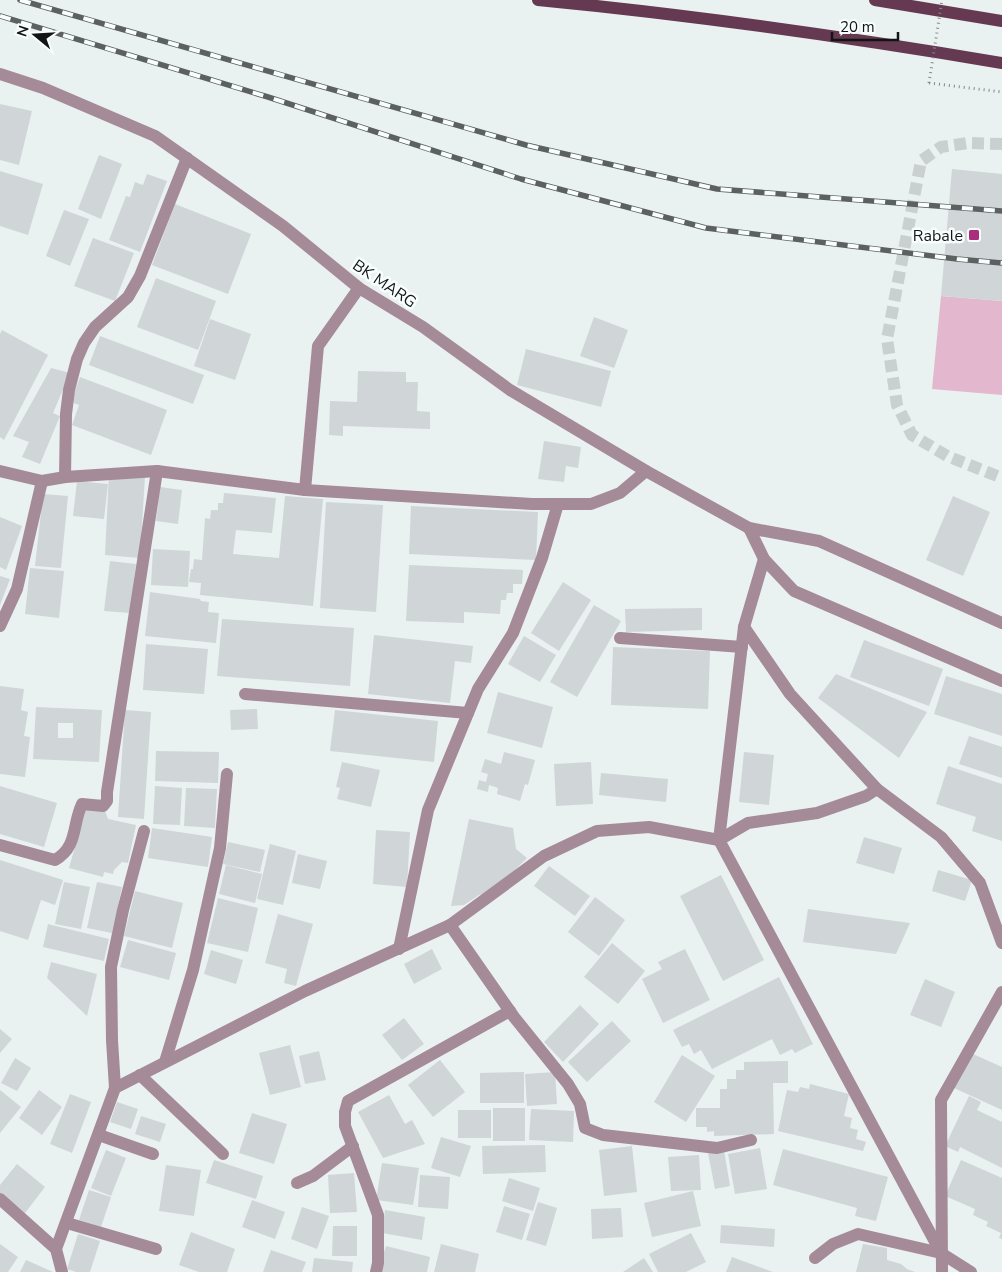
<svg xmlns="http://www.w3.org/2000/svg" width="1002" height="1272" viewBox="0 0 1002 1272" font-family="'Nunito Sans',sans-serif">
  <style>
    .green { fill: #e3b8ce }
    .building { fill: #d0d6d7; fill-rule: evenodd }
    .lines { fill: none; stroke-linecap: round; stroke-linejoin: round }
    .tertiary-tunnel { stroke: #cad0d0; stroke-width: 12; stroke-dasharray: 12 6; stroke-linecap: butt }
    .path { stroke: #848888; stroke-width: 3; stroke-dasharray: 1 4; stroke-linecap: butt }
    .minor { stroke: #a58a98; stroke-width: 12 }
    .tertiary { stroke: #a58a98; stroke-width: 12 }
    .primary { stroke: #643951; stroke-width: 12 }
    .rail-casing { stroke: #5c6060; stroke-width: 5.5 }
    .rail { stroke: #f8fefe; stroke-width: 4; stroke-dasharray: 11; stroke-linecap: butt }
    .path-bridge { stroke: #848888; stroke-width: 3; stroke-dasharray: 1 4; stroke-linecap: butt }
    .poi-dot { fill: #ab2d7e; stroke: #f8fefe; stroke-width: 2 }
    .labels { text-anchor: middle; stroke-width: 5; stroke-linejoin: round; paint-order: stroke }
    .poi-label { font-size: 16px; fill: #131515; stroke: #f8fefe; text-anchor: end }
    .street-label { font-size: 16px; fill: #131515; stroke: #f8fefe }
  </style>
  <rect width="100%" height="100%" fill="#eaf1f1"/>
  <polygon class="green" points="941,296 1002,301 1002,395 932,389"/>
  <g class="building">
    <polygon points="0,104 32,111 19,165 0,160"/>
    <polygon points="99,155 122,164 101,219 78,209"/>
    <polygon points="952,169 1002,174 1002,301 941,296"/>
    <polygon points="0,171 43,184 28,235 0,226"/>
    <polygon points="147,174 167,181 140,252 109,240 126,196 130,197 135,182 143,185"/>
    <polygon points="175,204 251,234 228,294 152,265"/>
    <polygon points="64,210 89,219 70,266 46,256"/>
    <polygon points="93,238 134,253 115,301 74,286"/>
    <polygon points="156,278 216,301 198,350 137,327"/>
    <polygon points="594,317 628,330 614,368 580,356"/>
    <polygon points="210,319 251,334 235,380 194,366"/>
    <polygon points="2,330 48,355 4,440 0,437 0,334"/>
    <polygon points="100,336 204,375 193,404 89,365"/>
    <polygon points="526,349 611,371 601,407 517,385"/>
    <polygon points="51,368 70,373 53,413 60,416 40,464 22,457 29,442 13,436"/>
    <polygon points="358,371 406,372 406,382 418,382 417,411 430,412 430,429 343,426 343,436 329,435 330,401 357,402"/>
    <polygon points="80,377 167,410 151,455 72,425 79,405 71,402"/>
    <polygon points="544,441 581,447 578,468 566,466 564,482 538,479"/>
    <polygon points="109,474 145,476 140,558 105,555"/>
    <polygon points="77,481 108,484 104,519 73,516"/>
    <polygon points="160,487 182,490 178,524 156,521"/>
    <polygon points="224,493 276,498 272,533 236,530 233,554 279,558 285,496 323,499 313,606 200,595 201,583 189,582 191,569 193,569 194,559 202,560 205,518 210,519 211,510 218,510 218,503 223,503"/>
    <polygon points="43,494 68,496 61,568 35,566"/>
    <polygon points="953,496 990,512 963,576 926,560"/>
    <polygon points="326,502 383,505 376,612 320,608"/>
    <polygon points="411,506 538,512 536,560 409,554"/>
    <polygon points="0,517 22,526 6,570 0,567"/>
    <polygon points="153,549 190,551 188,587 151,585"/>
    <polygon points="110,561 136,564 130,613 104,611"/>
    <polygon points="409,565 523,570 522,584 513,584 513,593 507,593 506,600 501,600 500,614 464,612 464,623 406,621"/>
    <polygon points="30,568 64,571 59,618 25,614"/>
    <polygon points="0,576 10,579 0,605"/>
    <polygon points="563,582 591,600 559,651 531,633"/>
    <polygon points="150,592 200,599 201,601 209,602 208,612 219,613 216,643 145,636"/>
    <polygon points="594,605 621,621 577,697 550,682"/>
    <polygon points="702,608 702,630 626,632 625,609"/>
    <polygon points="222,619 354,628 350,686 217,676"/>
    <polygon points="374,635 473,646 471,663 455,661 450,703 368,694"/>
    <polygon points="524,636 556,655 540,682 508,664"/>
    <polygon points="864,640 943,669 929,706 850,677"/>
    <polygon points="146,644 208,649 204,694 143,690"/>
    <polygon points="613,647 710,651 708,709 611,705"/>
    <polygon points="836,674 927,712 899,758 818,698"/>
    <polygon points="946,676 1002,694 1002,736 934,714"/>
    <polygon points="0,686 24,689 21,710 28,712 24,736 30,737 25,777 0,774"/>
    <polygon points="498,692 553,707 542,748 487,733"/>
    <path d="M36 707 102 710 99 762 33 759ZM58 723H73V738H58Z"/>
    <polygon points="257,709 258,729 231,730 230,710"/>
    <polygon points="125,710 151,712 144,819 118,817"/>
    <polygon points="335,710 438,721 434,762 330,751"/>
    <polygon points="969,736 1002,747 1002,778 959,764"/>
    <polygon points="156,751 219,752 218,783 155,781"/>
    <polygon points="504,752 535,760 528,785 525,784 520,801 497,794 498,788 489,785 488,792 477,789 479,780 486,782 488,774 481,772 485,759 501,764"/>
    <polygon points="744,752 774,755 769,805 739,802"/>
    <polygon points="342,762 380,770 371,807 337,799 340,788 336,787"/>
    <polygon points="591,762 593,804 556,806 554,764"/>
    <polygon points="948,766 1002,784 1002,841 972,831 976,817 936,804"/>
    <polygon points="601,773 668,779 666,802 599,795"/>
    <polygon points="0,786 57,803 44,847 0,834"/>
    <polygon points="155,786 182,788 180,825 153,824"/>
    <polygon points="186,788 217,789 215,828 184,826"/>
    <polygon points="87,805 105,811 108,819 136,825 128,863 122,862 114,870 113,874 104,872 103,877 69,868"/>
    <polygon points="469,819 513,828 516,849 527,858 495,890 479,895 464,905 451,906"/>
    <polygon points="152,828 212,837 208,867 148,858"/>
    <polygon points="376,830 410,832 407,887 373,884"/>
    <polygon points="864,837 902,848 894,874 856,863"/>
    <polygon points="228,842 265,850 260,872 223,864"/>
    <polygon points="270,844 296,851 283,905 257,899"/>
    <polygon points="298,854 327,861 320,889 292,883"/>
    <polygon points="0,860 63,880 55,905 41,900 28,940 0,931"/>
    <polygon points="226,865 262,874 255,903 219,894"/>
    <polygon points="549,866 590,896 575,916 534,886"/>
    <polygon points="938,870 972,880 965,901 932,891"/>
    <polygon points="721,875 764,960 723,981 680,896"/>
    <polygon points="64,882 90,887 81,929 55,924"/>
    <polygon points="97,882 122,887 112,933 87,928"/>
    <polygon points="135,891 183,903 172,948 124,936"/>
    <polygon points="595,897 625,920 599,956 568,932"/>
    <polygon points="218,898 258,908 248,952 207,943"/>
    <polygon points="808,909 910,923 896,954 803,942"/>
    <polygon points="278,914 313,924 296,986 284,983 287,969 265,963"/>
    <polygon points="48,924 109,939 104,961 43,947"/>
    <polygon points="128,940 176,953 169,980 120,967"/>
    <polygon points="612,943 645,971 618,1004 584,977"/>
    <polygon points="432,949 442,969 414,984 404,964"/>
    <polygon points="685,949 710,1000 663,1023 642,979 662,969 658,962"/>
    <polygon points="211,950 243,960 236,984 204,974"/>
    <polygon points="51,962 97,974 87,1016 47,978"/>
    <polygon points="779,977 813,1044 795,1053 792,1049 780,1055 772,1039 712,1069 701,1050 694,1054 689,1044 682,1047 673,1030"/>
    <polygon points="925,979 955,992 941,1027 910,1015"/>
    <polygon points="580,1005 599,1024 563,1062 544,1042"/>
    <polygon points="404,1018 424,1044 402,1060 382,1035"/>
    <polygon points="612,1021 631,1041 587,1082 568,1062"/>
    <polygon points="0,1029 12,1039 0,1053"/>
    <polygon points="290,1045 301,1087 270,1095 259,1053"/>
    <polygon points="319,1051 326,1080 305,1084 299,1056"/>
    <polygon points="973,1054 1002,1067 1002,1110 954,1088"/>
    <polygon points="682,1055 715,1076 686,1122 654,1102"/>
    <polygon points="15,1058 31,1068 17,1091 1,1083"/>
    <polygon points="440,1060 465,1092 433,1117 408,1085"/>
    <polygon points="788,1061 788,1083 773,1083 774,1134 714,1136 714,1131 707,1132 707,1127 696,1127 696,1108 720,1108 720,1089 727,1089 727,1079 736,1079 736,1070 744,1070 744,1062"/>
    <polygon points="524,1072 524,1103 480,1103 480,1073"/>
    <polygon points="555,1072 557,1104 527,1106 525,1074"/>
    <polygon points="810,1084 849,1094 844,1116 852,1118 850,1128 858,1130 856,1139 866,1142 863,1151 778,1131 787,1090 798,1092 800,1087 809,1089"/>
    <polygon points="0,1090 21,1107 0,1133"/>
    <polygon points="39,1090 62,1107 42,1135 19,1118"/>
    <polygon points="70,1094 91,1102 72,1153 50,1144"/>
    <polygon points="389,1095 405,1124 412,1120 425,1144 383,1158 358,1112"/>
    <polygon points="969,1096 981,1102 977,1110 1002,1122 1002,1168 960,1147 958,1152 945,1146"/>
    <polygon points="117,1102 138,1109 131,1129 110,1122"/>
    <rect x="493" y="1108" width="32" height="33"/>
    <polygon points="531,1109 574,1111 573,1142 529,1140"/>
    <rect x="458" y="1110" width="33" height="28"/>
    <polygon points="252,1113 287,1124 274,1164 239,1153"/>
    <polygon points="141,1116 166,1124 160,1142 135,1134"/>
    <polygon points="441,1137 471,1146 460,1177 431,1168"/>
    <polygon points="545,1145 546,1172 483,1174 482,1146"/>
    <polygon points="632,1146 637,1192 604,1196 599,1150"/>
    <polygon points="760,1148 767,1189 735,1194 728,1154"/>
    <polygon points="783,1149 888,1177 876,1221 855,1216 857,1208 773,1185"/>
    <polygon points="106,1150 126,1158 111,1196 91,1188"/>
    <polygon points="724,1150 730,1186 715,1189 708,1153"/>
    <polygon points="699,1155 701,1190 671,1191 668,1157"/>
    <polygon points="214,1160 263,1176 256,1199 206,1183"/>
    <polygon points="961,1160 1002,1178 1002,1239 999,1238 1001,1233 986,1226 988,1222 973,1215 975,1209 945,1196"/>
    <polygon points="382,1163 419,1168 413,1205 376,1200"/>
    <polygon points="17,1164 45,1187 25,1213 0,1193 0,1185"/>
    <polygon points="166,1165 201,1170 194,1216 159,1211"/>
    <polygon points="354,1173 357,1212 330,1213 328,1175"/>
    <polygon points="420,1175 450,1177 448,1209 418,1207"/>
    <polygon points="509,1178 540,1188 533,1211 502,1201"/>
    <polygon points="89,1190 111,1197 101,1227 79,1220"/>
    <polygon points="693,1191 701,1226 652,1237 644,1203"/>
    <polygon points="252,1200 285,1212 275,1239 242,1227"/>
    <polygon points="538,1202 557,1208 546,1246 526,1240"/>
    <polygon points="504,1206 530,1214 522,1240 496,1232"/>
    <polygon points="302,1207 329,1216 317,1249 291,1239"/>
    <polygon points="621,1208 623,1237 592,1239 591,1209"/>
    <polygon points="385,1210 425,1217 422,1240 382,1233"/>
    <polygon points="721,1225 775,1229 774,1247 720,1243"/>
    <polygon points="333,1226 357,1226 357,1256 332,1256"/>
    <polygon points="191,1232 235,1249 227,1272 199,1272 179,1265"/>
    <polygon points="691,1233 706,1262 686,1272 658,1272 649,1254"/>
    <polygon points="78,1234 100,1241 90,1272 76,1272 67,1269"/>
    <polygon points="0,1244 18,1257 8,1272 0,1272"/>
    <polygon points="441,1244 479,1254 475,1272 434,1272"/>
    <polygon points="863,1244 887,1248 887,1260 901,1264 907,1269 915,1272 856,1272"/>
    <polygon points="386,1246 430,1257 427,1272 378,1272"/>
    <polygon points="271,1250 306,1262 302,1272 263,1272"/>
    <polygon points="732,1257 773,1272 726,1272"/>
    <polygon points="314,1258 353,1262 352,1272 312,1272"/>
    <polygon points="644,1258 653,1272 623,1272"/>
    <polygon points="26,1260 53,1272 20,1272"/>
  </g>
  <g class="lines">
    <polyline class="tertiary-tunnel" points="1002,144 968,143 941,147 921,161 887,339 897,405 912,435 947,456 1002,478"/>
    <polyline class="path" points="929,83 1002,92"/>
    <g class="minor">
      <polyline points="0,471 42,481 65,477 157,471 305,490 532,504 591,504 620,493 646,471"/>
      <polyline points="65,477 66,414 69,390 77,359 84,343 95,327 128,297 140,276 187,158"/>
      <polyline points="305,490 318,346 359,288"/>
      <polyline points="0,626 17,589 42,481"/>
      <polyline points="744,627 790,694 877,789 941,837 980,883 1002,943"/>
      <polyline points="620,638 742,647"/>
      <polyline points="245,694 468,713"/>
      <path d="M0 845 55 860C78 847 72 825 82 804L103 806 107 801V792L157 471"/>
      <polyline points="450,925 514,1017 568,1084 580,1104 585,1128 603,1135 717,1148 751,1140"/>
      <polyline points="399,949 428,810 478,689 513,633 542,558 558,504"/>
      <polyline points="165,1062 193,970 220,848 227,774"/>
      <polyline points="140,1075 223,1154"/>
      <polyline points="115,1088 112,1040 111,967 123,910 144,831"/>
      <polyline points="99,1135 153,1154"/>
      <polyline points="297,1183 313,1176 353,1146"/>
      <polyline points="0,1199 56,1249"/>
      <polyline points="67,1223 156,1249"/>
      <polyline points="815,1258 833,1244 858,1234 941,1253"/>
      <polyline points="62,1272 56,1249 115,1088 305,991 450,925 544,856 597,831 649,827 719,840 748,823 817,813 866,796 877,789"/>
      <polyline points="376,1272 378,1263 378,1215 345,1126 345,1112 348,1101 510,1011"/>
      <polyline points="942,1272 941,1100 1002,992"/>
    </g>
    <g class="tertiary">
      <polyline points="0,74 43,88 155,136 283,226 359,288 423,327 510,390 646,471 749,528 819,541 1002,623"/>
      <polyline points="749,528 764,559 794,591 1002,681"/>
      <polyline points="764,559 744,627 719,840 941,1253 971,1272"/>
    </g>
    <g class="primary">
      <path d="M538 0C694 15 848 37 1002 63"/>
      <polyline points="875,0 1002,21"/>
    </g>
    <defs>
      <g id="rail">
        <polyline points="20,0 526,145 717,189 1002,211"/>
        <polyline points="0,16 268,97 521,179 706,228 957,259 1002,263"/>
      </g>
    </defs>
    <use href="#rail" class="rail-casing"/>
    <use href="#rail" class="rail"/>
    <polyline class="path-bridge" points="929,83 942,0"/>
  </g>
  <rect class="poi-dot" x="968" y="229" width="12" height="12" rx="2.5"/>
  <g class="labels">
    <g class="poi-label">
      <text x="963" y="241">Rabale</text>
    </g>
    <g class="street-label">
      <text transform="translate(385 283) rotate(34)" y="6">BK MARG</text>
    </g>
  </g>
  <g transform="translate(35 35) rotate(288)" stroke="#f8fefe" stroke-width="4" paint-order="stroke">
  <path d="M0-4L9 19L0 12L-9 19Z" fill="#131515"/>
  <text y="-8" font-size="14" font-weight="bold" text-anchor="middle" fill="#131515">N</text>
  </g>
  <path d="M832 32v8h66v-8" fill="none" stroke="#131515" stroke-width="2.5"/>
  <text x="840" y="32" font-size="15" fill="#131515" stroke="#f8fefe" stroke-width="4" paint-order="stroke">20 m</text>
</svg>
